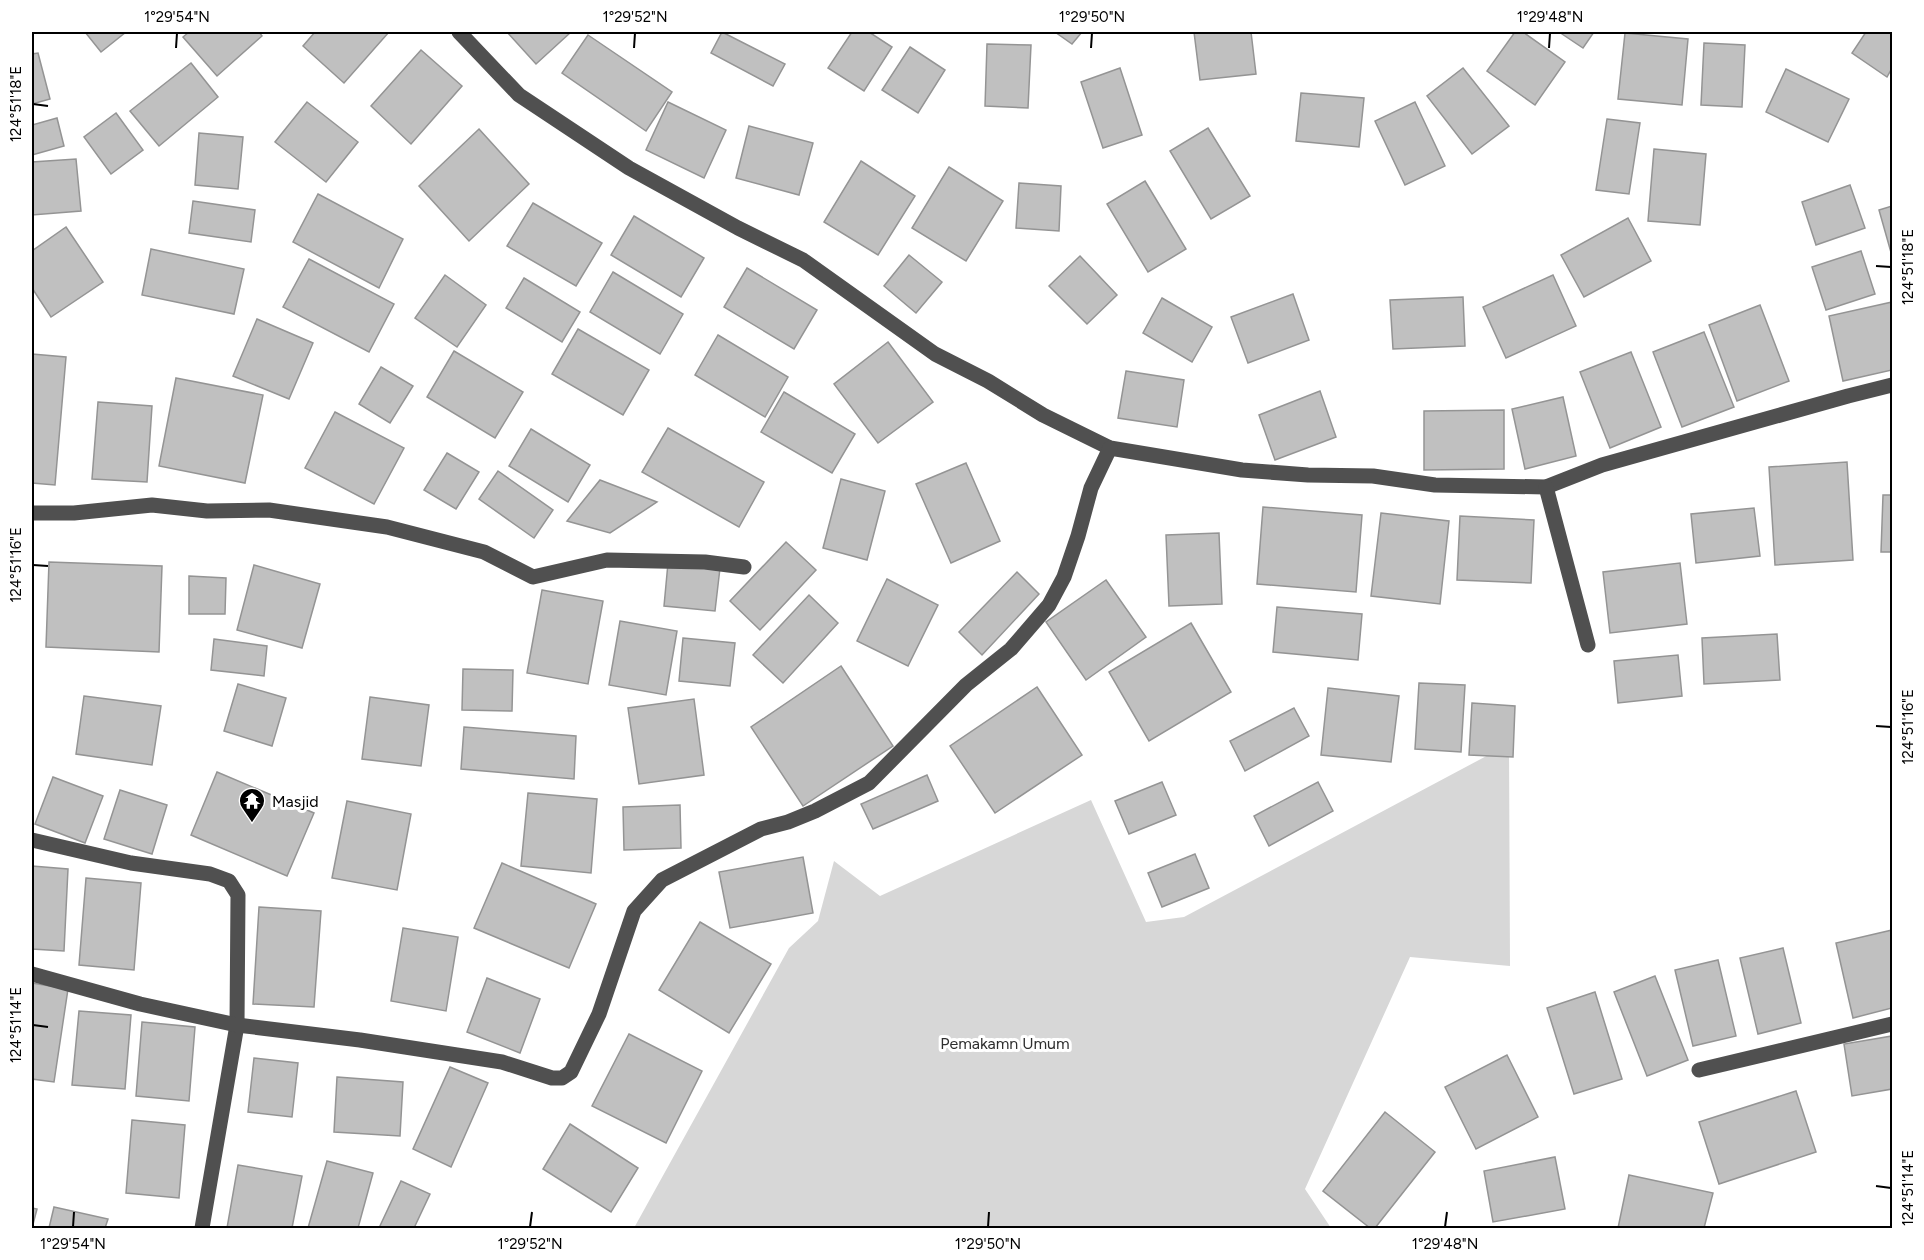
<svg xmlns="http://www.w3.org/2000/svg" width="1924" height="1260" viewBox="0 0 1924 1260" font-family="Figtree,sans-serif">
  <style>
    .green { fill: #d7d7d7 }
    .building { fill: #c0c0c0; stroke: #949494; stroke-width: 1.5 }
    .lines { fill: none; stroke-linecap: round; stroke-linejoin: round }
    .minor { stroke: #505050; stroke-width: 15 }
    .ticks { fill: none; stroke: #000; stroke-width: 2 }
    .labels { text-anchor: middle; stroke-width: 6; stroke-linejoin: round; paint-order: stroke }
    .poi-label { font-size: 16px; fill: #000; stroke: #fff; text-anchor: start }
    .park-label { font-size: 16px; fill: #2e2e2e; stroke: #fff }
    .neatline { fill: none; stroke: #000; stroke-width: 2 }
    .ticks-label { font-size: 15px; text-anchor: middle; fill: #000 }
  </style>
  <rect width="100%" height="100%" fill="#fff"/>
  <polygon class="green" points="1509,744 1510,966 1410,957 1305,1189 1331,1228 634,1228 789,948 818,921 834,861 880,896 1091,800 1146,922 1184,917"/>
  <g class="building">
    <polygon points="85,32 126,32 101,52"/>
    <polygon points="189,32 259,32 262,36 217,76 183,37"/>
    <polygon points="315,32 389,32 344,83 303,46"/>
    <polygon points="507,32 571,32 536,64"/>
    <polygon points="722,32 785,64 773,86 711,53"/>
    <polygon points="852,32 869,32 892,47 864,91 828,68"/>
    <polygon points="1055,32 1082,32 1072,44"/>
    <polygon points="1194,32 1251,32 1256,74 1200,80"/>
    <polygon points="1515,32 1523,32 1565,62 1535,105 1487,71"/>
    <polygon points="1564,32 1594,32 1583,48 1562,34"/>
    <polygon points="1866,32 1892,32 1892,68 1887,77 1852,53"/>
    <polygon points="1625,33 1688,39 1682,105 1618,99"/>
    <polygon points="588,35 672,92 646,131 562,73"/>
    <polygon points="1704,43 1745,45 1742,107 1701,105"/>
    <polygon points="987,44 1031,45 1028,108 985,106"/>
    <polygon points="910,47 945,70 918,113 882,90"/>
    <polygon points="421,50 462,86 411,144 371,106"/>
    <polygon points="38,53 50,99 32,104 32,54"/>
    <polygon points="191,63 218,97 159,146 130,111"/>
    <polygon points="1120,68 1142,135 1103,148 1081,82"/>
    <polygon points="1463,68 1509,126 1472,154 1427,96"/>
    <polygon points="1786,69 1849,99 1828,142 1766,112"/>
    <polygon points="1301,93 1364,98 1359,147 1296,141"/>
    <polygon points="307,102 358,142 326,182 275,142"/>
    <polygon points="668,102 726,130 704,178 646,150"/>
    <polygon points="1415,102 1445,166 1405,185 1375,121"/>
    <polygon points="116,113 143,150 111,174 84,137"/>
    <polygon points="57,118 64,146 32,155 32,125"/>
    <polygon points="1607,119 1640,123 1629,194 1596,190"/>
    <polygon points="749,126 813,143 799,195 736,178"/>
    <polygon points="1208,128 1250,196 1211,219 1170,151"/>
    <polygon points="479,129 529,184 469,241 419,186"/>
    <polygon points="199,133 243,137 238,189 195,185"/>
    <polygon points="1654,149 1706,154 1700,225 1648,221"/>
    <polygon points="76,159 81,211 32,215 32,162"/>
    <polygon points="861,161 915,196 878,255 824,222"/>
    <polygon points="949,167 1003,201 966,261 912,228"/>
    <polygon points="1145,181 1186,249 1148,272 1107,204"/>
    <polygon points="1019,183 1061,186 1059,231 1016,228"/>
    <polygon points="1850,185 1865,228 1816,245 1802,202"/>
    <polygon points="318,194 403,239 379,288 293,242"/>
    <polygon points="193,201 255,210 251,242 189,233"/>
    <polygon points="533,203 602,243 576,286 507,246"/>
    <polygon points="1892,206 1892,256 1879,210"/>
    <polygon points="634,216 704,258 681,297 611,255"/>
    <polygon points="1628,218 1651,261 1584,297 1561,255"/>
    <polygon points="66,227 103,282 51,317 32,288 32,251"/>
    <polygon points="151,249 244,269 234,314 142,295"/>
    <polygon points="1861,251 1875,294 1826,310 1812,267"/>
    <polygon points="909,255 942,282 916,313 884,286"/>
    <polygon points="1080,256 1117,295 1087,324 1049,286"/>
    <polygon points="309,259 394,304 369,352 283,307"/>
    <polygon points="747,268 817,310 794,349 724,307"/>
    <polygon points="613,272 683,314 660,354 590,312"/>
    <polygon points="445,275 486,305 457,347 415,318"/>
    <polygon points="1553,275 1576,326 1506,358 1483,307"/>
    <polygon points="524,278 580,312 562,342 506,308"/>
    <polygon points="1293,294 1309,340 1248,363 1231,317"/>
    <polygon points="1463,297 1465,346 1393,349 1390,300"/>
    <polygon points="1162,298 1212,327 1192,362 1143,333"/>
    <polygon points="1892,302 1892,370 1843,381 1829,316"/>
    <polygon points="1760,305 1789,381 1737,401 1709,325"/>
    <polygon points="257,319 313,343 289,399 233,376"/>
    <polygon points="578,329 649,370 623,415 552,374"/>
    <polygon points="1704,332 1734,407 1682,427 1653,352"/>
    <polygon points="718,335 788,377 765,417 695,375"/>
    <polygon points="888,342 933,402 878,443 834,384"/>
    <polygon points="454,351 523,392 495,438 427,397"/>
    <polygon points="1631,352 1661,427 1610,448 1580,372"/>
    <polygon points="32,354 66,357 55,485 32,483"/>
    <polygon points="381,367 413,386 390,423 359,404"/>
    <polygon points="1126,371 1184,380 1177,427 1118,418"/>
    <polygon points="176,378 263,395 245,483 159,466"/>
    <polygon points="1320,391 1336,437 1275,460 1259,415"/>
    <polygon points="784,392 855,434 832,473 761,432"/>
    <polygon points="1563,397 1576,456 1525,469 1512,409"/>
    <polygon points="98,402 152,406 147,482 92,479"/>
    <polygon points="1504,410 1504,469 1424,470 1424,411"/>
    <polygon points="335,412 404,448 374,504 305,468"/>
    <polygon points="668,428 764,482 739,527 642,472"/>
    <polygon points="531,429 590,465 568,502 509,466"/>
    <polygon points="447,453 479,472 456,509 424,490"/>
    <polygon points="1847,462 1853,560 1775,565 1769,467"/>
    <polygon points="966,463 1000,541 951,563 916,484"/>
    <polygon points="498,471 553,510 534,538 479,499"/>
    <polygon points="841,479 885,491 867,560 823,548"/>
    <polygon points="600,480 657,502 610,533 567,521"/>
    <polygon points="1883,495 1892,495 1892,552 1881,552"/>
    <polygon points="1263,507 1362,515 1356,592 1257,584"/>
    <polygon points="1754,508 1760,556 1696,563 1691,514"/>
    <polygon points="1381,513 1449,521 1440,604 1371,596"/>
    <polygon points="1460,516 1534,520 1531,583 1457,580"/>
    <polygon points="1219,533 1222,604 1169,606 1166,535"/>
    <polygon points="786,542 816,570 760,630 730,601"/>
    <polygon points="49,562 162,566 159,652 46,647"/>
    <polygon points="668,563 720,568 715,611 664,606"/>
    <polygon points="1680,563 1687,624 1610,633 1603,572"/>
    <polygon points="254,565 320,584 302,648 237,630"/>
    <polygon points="1017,572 1039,594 982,655 959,632"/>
    <polygon points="189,576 226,578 225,614 189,614"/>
    <polygon points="887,579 938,605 908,666 857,641"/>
    <polygon points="1106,580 1146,637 1086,680 1046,622"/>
    <polygon points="542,590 603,601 588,684 527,673"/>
    <polygon points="809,595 838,623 783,683 753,655"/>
    <polygon points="1277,607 1362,614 1358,660 1273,652"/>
    <polygon points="620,621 677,631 666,695 609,685"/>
    <polygon points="1191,623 1231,692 1149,741 1109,672"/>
    <polygon points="1777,634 1780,680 1704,684 1702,638"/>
    <polygon points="683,638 735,643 730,686 679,681"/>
    <polygon points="214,639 267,646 264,676 211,670"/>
    <polygon points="1678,655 1682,696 1618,703 1614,661"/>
    <polygon points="841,666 893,746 803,806 751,727"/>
    <polygon points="463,669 513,670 512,711 462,710"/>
    <polygon points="1419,683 1465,685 1461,752 1415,749"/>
    <polygon points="238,684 286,698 272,746 224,731"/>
    <polygon points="1037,687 1082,755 995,813 950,746"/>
    <polygon points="1328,688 1399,696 1391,762 1321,755"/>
    <polygon points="84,696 161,706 152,765 76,754"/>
    <polygon points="370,697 429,705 421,766 362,759"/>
    <polygon points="694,699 704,775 639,784 628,708"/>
    <polygon points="1472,703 1515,706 1513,757 1469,755"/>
    <polygon points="1294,708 1309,736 1245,771 1230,741"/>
    <polygon points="464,727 576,736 574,779 461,769"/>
    <polygon points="217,772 314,813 287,876 191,835"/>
    <polygon points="927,775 938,801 873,829 861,804"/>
    <polygon points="53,777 103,796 85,843 35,824"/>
    <polygon points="1162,782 1176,815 1129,834 1115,801"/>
    <polygon points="1318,782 1333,811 1269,846 1254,816"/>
    <polygon points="120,790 167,805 152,854 104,839"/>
    <polygon points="528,793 597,799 591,873 521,866"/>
    <polygon points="347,801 411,814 397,890 332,878"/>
    <polygon points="680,805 681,848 624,850 623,807"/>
    <polygon points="1195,854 1209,888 1162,907 1148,873"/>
    <polygon points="803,857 813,913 730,928 719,872"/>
    <polygon points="502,863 596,904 569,968 474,928"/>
    <polygon points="32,866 68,869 64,951 32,949"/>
    <polygon points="86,878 141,883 134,970 79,965"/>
    <polygon points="259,907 321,911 314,1007 253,1004"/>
    <polygon points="700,922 771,964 729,1033 659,990"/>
    <polygon points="403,928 458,937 446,1011 391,1001"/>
    <polygon points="1892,930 1892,1008 1853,1018 1836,943"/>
    <polygon points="1783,948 1801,1023 1758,1034 1740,958"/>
    <polygon points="1718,960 1736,1036 1693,1046 1675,970"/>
    <polygon points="1655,976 1688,1060 1647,1076 1614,992"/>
    <polygon points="487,978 540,999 520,1053 467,1032"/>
    <polygon points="32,983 68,989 54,1082 32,1079"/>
    <polygon points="1595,992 1622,1079 1574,1094 1547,1008"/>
    <polygon points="79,1011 131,1015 125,1089 72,1085"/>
    <polygon points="142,1022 195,1027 189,1101 136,1096"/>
    <polygon points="629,1034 702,1071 666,1143 592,1106"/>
    <polygon points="1892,1036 1892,1089 1852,1096 1844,1044"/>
    <polygon points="1507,1055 1538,1117 1476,1149 1445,1087"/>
    <polygon points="254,1058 298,1063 292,1117 248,1112"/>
    <polygon points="450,1067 488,1083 451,1167 413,1149"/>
    <polygon points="337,1077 403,1082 400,1136 334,1132"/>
    <polygon points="1796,1091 1816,1152 1719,1184 1699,1122"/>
    <polygon points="1385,1112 1435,1152 1375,1228 1370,1228 1323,1191"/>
    <polygon points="132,1120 185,1125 179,1198 126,1193"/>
    <polygon points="570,1124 638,1168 611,1212 543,1169"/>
    <polygon points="1555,1157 1565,1209 1493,1222 1484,1171"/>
    <polygon points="327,1161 373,1173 358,1228 308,1228"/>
    <polygon points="238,1165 302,1176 292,1228 227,1228"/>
    <polygon points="1629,1175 1713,1193 1704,1228 1618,1228"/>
    <polygon points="401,1181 430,1194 414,1228 379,1228"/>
    <polygon points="54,1207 108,1219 105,1228 49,1228"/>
    <polygon points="32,1208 37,1209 32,1228"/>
  </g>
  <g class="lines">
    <g class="minor">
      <polyline points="459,32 519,95 629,168 738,228 803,260 935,354 988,381 1043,415 1110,448 1242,470 1308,475 1373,476 1435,485 1546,487 1602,465 1848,396 1892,385"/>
      <polyline points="1546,487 1588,645"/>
      <polyline points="32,513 74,513 152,505 207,511 269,510 387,527 484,552 533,577 607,560 705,562 744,567"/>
      <polyline points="32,840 131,863 210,874 229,881 238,895 237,1025 202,1228"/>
      <polyline points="32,974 140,1004 237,1025 360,1040 502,1062 552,1078 562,1078 571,1072 599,1014 634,911 662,880 761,829 788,822 815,811 869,783 966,685 1011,649 1049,605 1064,577 1078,536 1091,488 1110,448"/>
      <polyline points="1699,1070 1892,1024"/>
    </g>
  </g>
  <path class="ticks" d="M176 48 177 33M634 48 635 33M1091 48 1092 33M1549 48 1550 33M33 104 48 106M1876 266 1891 267M33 565 48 566M1876 726 1891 727M33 1025 48 1027M1876 1186 1891 1188M73 1227 74 1212M530 1227 532 1212M988 1227 989 1212M1445 1227 1447 1212"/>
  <defs>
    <symbol id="temple-pin" viewBox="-11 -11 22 30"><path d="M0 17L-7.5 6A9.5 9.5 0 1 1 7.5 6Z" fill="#000" stroke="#fff"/><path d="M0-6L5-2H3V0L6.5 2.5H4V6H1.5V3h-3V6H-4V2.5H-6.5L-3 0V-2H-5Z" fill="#fff"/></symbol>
  </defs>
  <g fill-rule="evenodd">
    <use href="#temple-pin" x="237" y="786" width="30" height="40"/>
  </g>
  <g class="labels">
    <g class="poi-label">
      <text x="272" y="807">Masjid</text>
    </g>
    <g class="park-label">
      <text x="1005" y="1049">Pemakamn Umum</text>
    </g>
  </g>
  <rect width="1924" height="1260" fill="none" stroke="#ffffff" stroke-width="66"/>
  <rect x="33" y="33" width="1858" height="1194" class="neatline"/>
  <g class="ticks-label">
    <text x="177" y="22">1°29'54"N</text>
    <text x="635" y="22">1°29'52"N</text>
    <text x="1092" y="22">1°29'50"N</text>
    <text x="1550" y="22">1°29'48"N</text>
    <text transform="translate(16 104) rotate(-90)" y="5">124°51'18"E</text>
    <text transform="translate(1908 267) rotate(-90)" y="5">124°51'18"E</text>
    <text transform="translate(16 565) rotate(-90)" y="5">124°51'16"E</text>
    <text transform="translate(1908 727) rotate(-90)" y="5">124°51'16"E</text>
    <text transform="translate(16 1025) rotate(-90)" y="5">124°51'14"E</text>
    <text transform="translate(1908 1188) rotate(-90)" y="5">124°51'14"E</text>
    <text x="73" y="1249">1°29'54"N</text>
    <text x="530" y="1249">1°29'52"N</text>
    <text x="988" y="1249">1°29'50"N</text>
    <text x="1445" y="1249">1°29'48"N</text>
  </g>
</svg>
